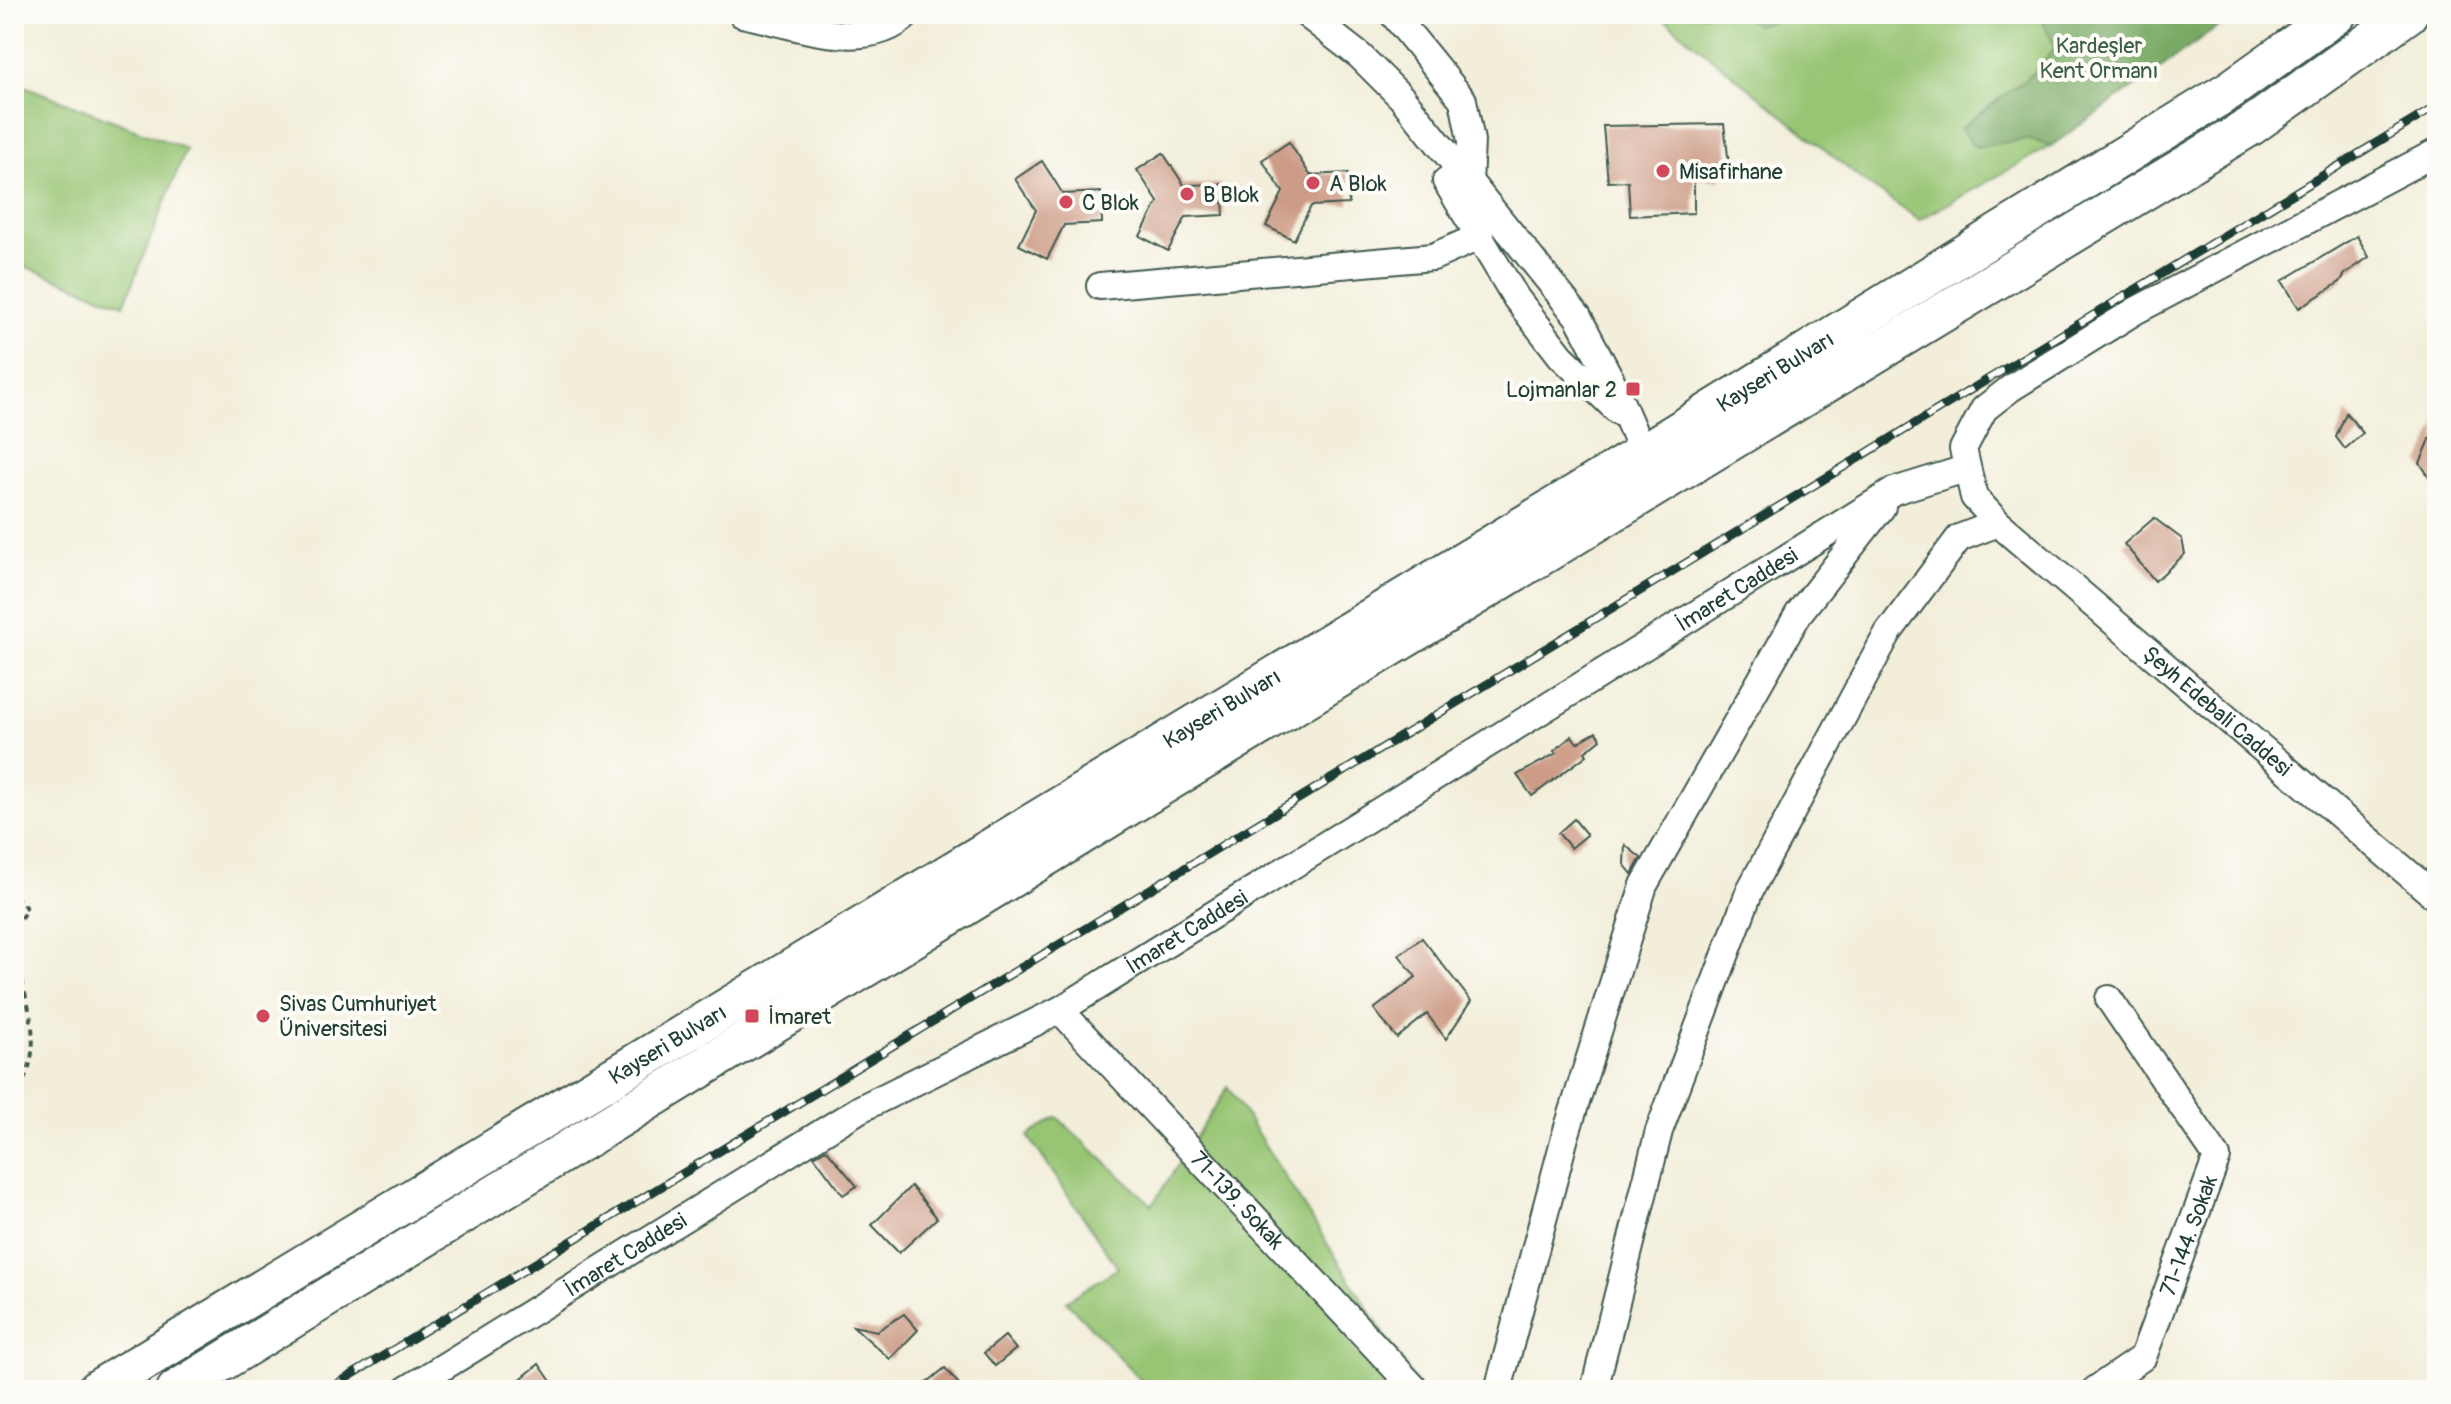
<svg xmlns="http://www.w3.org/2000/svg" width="2451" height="1404" viewBox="0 0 2451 1404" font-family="Pangolin,sans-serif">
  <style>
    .green { fill: #97c573; stroke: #5b8154; stroke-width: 2 }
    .forest { fill: #79aa65; stroke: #4c744c; stroke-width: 2 }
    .building { fill: #cd9c87 }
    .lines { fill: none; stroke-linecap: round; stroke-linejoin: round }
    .minor-casing { stroke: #3f584d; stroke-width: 30 }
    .highway-casing { stroke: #3f584d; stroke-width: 42 }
    .path { stroke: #3f584d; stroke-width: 4; stroke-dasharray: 6 6; stroke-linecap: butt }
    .minor { stroke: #fff; stroke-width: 26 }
    .highway { stroke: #fff; stroke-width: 38 }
    .rail-casing { stroke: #1f3d34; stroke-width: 9 }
    .rail { stroke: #fdfcf7; stroke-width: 6; stroke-dasharray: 18; stroke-linecap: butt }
    .poi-dot { fill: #d1495b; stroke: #fdfcf7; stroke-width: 3 }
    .labels { text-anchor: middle; stroke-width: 8; stroke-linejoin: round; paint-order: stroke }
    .park-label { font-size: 22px; fill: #3d5f44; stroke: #fdfcf7 }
    .poi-label { font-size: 22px; fill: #1f3d34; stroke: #fdfcf7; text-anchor: start }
    .street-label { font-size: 22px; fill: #1f3d34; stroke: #fdfcf7 }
  </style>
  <rect width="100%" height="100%" fill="#fdfcf7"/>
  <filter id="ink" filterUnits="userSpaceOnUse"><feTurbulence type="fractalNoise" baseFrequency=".0125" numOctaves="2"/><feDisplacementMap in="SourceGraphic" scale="16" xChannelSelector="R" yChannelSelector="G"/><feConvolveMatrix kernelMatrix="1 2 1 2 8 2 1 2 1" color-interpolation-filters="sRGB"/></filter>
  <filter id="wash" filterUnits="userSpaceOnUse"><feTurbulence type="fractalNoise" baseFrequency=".006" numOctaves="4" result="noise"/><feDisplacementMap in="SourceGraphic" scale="32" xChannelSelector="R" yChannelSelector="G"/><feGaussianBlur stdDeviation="1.8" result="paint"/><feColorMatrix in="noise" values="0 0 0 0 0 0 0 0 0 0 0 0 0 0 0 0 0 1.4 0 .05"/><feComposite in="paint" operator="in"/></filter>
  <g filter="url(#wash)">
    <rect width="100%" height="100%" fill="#f2eeda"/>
    <g class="green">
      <polygon points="1658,14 1740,14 1757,25 1796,14 2039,14 2056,47 2036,72 1960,129 1977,147 2027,138 2051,146 1919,220 1862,180"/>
      <polygon points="14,82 186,149 124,305 14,262"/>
      <polygon points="1228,1087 1420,1390 1150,1390 1066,1301 1118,1268 1028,1136 1057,1117 1152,1205"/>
    </g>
    <g class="forest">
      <polygon points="1740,14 1796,14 1757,25"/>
      <polygon points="2039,14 2236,14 2051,146 2027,139 1976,147 1960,129 2035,72 2055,47"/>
    </g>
    <g id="blocks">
      <g class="building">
        <polygon points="1724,124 1729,164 1717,164 1721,180 1694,178 1694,213 1630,216 1628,181 1608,182 1603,126"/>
        <polygon points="1289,142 1310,175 1348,173 1349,204 1311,206 1294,240 1266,226 1283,192 1262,160"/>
        <polygon points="1163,153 1184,185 1222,184 1224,215 1186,217 1168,251 1140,236 1158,202 1137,170"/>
        <polygon points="1042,161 1063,194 1101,192 1102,223 1064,225 1047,259 1019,245 1036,210 1015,179"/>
        <polygon points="2357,236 2369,257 2345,274 2340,282 2299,308 2282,281"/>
        <polygon points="2346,413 2363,433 2345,449 2336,437"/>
        <polygon points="2437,423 2437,489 2420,463"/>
        <polygon points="2154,518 2182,539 2185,554 2155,581 2124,544"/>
        <polygon points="1596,732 1601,739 1585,752 1587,755 1532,796 1517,775 1557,753 1554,751 1572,736 1577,743"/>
        <polygon points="1574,819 1587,835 1571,848 1558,833"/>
        <polygon points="1625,845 1641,858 1632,874 1624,864"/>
        <polygon points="1422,938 1471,1001 1446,1039 1427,1014 1397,1038 1374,1009 1416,977 1399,955"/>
        <polygon points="826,1149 857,1186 843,1195 814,1156"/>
        <polygon points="911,1186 937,1218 899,1253 872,1225"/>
        <polygon points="904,1314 918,1330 890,1359 853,1326 877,1331"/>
        <polygon points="1005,1336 1016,1349 995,1366 984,1353"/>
        <polygon points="539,1364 557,1390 507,1390"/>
        <polygon points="945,1368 964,1390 918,1390"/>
      </g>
    </g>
  </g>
  <g filter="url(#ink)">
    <use href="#blocks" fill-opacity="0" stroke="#3f584d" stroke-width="2"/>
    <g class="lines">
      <defs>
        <g id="minor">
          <path d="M742 14C793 24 867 55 908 14"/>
          <polyline points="1306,14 1360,56 1402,98 1578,317 1612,382 1649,468"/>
          <polyline points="1393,14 1463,100 1471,141 1469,184"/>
          <path id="s1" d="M2437 152 2135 311 2011 388 1984 409 1963 449 1974 497 1998 523 2437 898"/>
          <polyline points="1446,181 1516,298 1561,356 1618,411"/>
          <polyline points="1100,286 1433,257 1481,236"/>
          <path id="s2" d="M1060 1010 1416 1390"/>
          <path id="s3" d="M406 1390 860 1109 1060 1010 1894 491 1965 469"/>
          <polyline points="1498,1390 1565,1137 1644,885 1799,613 1882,507"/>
          <polyline points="1594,1390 1659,1131 1750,890 1888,633 1959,538 1998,523"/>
          <path id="s4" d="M2095 1390 2143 1357 2217 1157 2109 999"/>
        </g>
        <g id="highway">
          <path id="s5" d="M96 1390 1643 453 2230 90 2337 14"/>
          <polyline points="176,1390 1171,780 2251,126 2408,14"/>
        </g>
      </defs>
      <use href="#minor" class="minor-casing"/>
      <use href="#highway" class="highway-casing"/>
      <g class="path">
        <polyline points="14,897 21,900 27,910 14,926"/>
        <path d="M14 958C28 1003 48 1053 14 1095"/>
      </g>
      <use href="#minor" class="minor"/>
      <use href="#highway" class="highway"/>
      <defs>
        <polyline id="rail" points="327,1390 2437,106"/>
      </defs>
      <use href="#rail" class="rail-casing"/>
      <use href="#rail" class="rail"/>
    </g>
  </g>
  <g class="poi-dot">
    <circle cx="1663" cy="171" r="8"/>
    <circle cx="1313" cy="183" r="8"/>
    <circle cx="1187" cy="194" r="8"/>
    <circle cx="1066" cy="202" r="8"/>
    <rect x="1625" y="381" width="16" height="16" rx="4"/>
    <circle cx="263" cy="1016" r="8"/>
    <rect x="744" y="1008" width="16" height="16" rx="4"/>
  </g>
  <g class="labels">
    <g class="park-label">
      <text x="2099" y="53">Kardeşler<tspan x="2099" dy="25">Kent Ormanı</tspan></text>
    </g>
    <g class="poi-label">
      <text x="1679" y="179">Misafirhane</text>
      <text x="1329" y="191">A Blok</text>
      <text x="1203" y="202">B Blok</text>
      <text x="1082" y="210">C Blok</text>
      <text x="1617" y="397" text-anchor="end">Lojmanlar 2</text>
      <text x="279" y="1011">Sivas Cumhuriyet<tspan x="279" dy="25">Üniversitesi</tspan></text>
      <text x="768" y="1024">İmaret</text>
    </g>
    <g class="street-label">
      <text dy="8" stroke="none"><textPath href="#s5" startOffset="1964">Kayseri Bulvarı</textPath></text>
      <text dy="8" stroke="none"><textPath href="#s3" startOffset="1554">İmaret Caddesi</textPath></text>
      <text dy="8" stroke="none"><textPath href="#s5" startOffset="1316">Kayseri Bulvarı</textPath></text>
      <text dy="8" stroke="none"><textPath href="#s1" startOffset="940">Şeyh Edebali Caddesi</textPath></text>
      <text dy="8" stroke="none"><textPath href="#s3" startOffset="906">İmaret Caddesi</textPath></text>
      <text dy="8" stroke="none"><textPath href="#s5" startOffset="668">Kayseri Bulvarı</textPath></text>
      <text dy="8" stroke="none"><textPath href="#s2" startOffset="260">71-139. Sokak</textPath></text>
      <text dy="8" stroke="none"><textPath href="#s4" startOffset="188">71-144. Sokak</textPath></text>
      <text dy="8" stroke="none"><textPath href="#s3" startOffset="258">İmaret Caddesi</textPath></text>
    </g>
  </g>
  <rect width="2451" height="1404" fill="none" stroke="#fdfcf7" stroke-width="48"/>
</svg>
